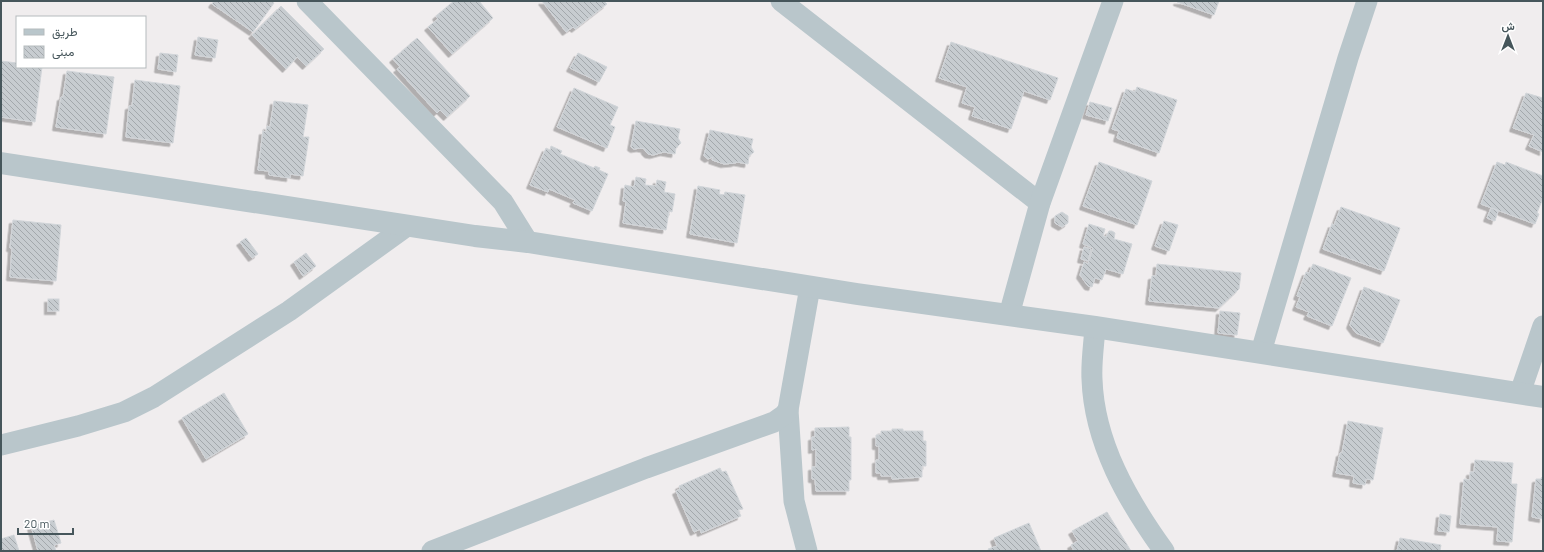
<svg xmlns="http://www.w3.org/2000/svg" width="1544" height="552" viewBox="0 0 1544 552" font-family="Barlow,Vazirmatn,sans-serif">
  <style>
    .building { fill: url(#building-back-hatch); stroke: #d1d5d9; filter: url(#shadow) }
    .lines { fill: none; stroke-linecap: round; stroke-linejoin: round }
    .minor { stroke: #b9c6cb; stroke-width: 21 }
    .tertiary { stroke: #b9c6cb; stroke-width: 22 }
  </style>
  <defs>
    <pattern id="building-back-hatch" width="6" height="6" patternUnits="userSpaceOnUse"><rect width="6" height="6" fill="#c7ccd0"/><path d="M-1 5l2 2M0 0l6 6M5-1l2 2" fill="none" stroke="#a3a8ac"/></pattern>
    <filter id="shadow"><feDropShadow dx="-3.5" dy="3.5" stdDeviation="0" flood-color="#0004"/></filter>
  </defs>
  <rect width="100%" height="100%" fill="#f0edee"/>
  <g class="building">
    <polygon points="214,1 271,1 274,3 253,32 212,4"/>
    <polygon points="454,1 479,1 493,18 452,54 428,27 438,19 436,16"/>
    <polygon points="542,1 604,1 607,4 575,29 573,27 566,32"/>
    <polygon points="1177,1 1219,1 1214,15 1177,2"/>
    <polygon points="281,6 324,49 306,66 297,57 286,69 252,35"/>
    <polygon points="198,37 218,40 215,58 195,55"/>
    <polygon points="417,38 470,96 447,117 440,110 437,113 397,69 400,67 393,59"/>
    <polygon points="951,42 1058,78 1050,100 1024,91 1011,129 972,116 975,107 962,103 967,87 939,78"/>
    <polygon points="160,53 178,55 176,72 158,69"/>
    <polygon points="578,53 607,67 599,82 570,68"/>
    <polygon points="1,61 17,63 17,67 42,67 35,122 1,117"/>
    <polygon points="67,71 114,77 106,134 56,127 61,97 63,97"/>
    <polygon points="135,80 180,86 173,143 126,137 129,106 132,106"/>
    <polygon points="1137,87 1177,100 1159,153 1117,138 1119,131 1112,129 1126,89 1135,92"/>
    <polygon points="574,88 618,107 610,125 615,127 607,148 557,127"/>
    <polygon points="1526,93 1543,98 1543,152 1529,146 1534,135 1513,128"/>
    <polygon points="274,101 308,105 303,137 309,137 303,176 290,174 290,178 269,175 269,171 258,170 263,131 266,132 267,126 270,127"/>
    <polygon points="1090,102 1112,108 1108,121 1086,115"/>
    <polygon points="636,121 680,129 678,138 681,143 676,148 675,154 664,152 653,155 648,154 645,151 645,149 640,148 634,149 631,147"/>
    <polygon points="710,130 753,139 751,147 754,152 749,156 748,164 737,162 735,163 724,164 712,160 713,157 708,159 704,156"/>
    <polygon points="551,146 562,151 560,154 594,168 595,166 600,168 599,170 608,174 592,211 573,203 575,200 549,189 548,192 530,185 546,148 550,150"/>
    <polygon points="1099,162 1152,181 1137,225 1083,206"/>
    <polygon points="1497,162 1505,165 1506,162 1543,176 1543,198 1537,213 1539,214 1535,224 1481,204"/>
    <polygon points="636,177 646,179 645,185 656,186 657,180 666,182 664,192 675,194 672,212 669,211 666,230 623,223 626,202 623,201 625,185 634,187"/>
    <polygon points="698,186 720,190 719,194 724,195 725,192 745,195 737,243 690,234"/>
    <polygon points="1341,207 1400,228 1384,271 1323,249 1332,224 1334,225"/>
    <polygon points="1491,208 1498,211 1495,221 1487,218"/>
    <polygon points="1062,212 1068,216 1068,223 1062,227 1055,223 1055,216"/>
    <polygon points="13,220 61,225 56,281 10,277 12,248 10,248"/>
    <polygon points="1164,221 1178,225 1169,251 1155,246"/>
    <polygon points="1089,224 1105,229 1103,236 1106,237 1109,231 1112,231 1115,233 1114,239 1132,244 1123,274 1106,269 1102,280 1095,278 1092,287 1088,286 1080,275 1084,262 1088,264 1093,248 1083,244"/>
    <polygon points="246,238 258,254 252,258 240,242"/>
    <polygon points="1084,247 1091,249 1088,261 1081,259"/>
    <polygon points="306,253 316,266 303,276 294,262"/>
    <polygon points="1157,264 1241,273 1239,289 1219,308 1149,301 1152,276 1156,276"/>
    <polygon points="1313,264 1351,278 1332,326 1307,316 1309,312 1296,307 1300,297 1297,296 1306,272 1309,273"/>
    <polygon points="1364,287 1400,300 1383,343 1356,333 1350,325"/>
    <rect x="48" y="299" width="11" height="12"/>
    <polygon points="1220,311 1240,313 1237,335 1218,333"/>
    <polygon points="224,393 248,434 206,459 182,418"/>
    <polygon points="1348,421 1383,428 1373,480 1366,479 1365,485 1353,483 1354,476 1336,473 1340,453 1342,453"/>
    <polygon points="849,427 849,437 851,437 851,480 849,480 849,491 816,491 815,479 812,479 812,467 816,467 816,449 812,450 812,437 815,437 815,428"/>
    <polygon points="892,429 903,429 903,431 923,431 923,441 926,441 926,466 922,466 922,477 892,479 892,476 881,476 881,473 876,473 876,460 879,460 879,446 876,446 876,435 881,435 881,431 892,431"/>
    <polygon points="1475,460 1513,463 1511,484 1517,484 1512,542 1497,541 1498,527 1460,524 1464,479 1470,480 1470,472 1474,472"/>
    <polygon points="720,468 722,472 726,471 743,509 738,510 741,516 701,533 700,529 694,532 676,491 680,489 679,486"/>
    <polygon points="1542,477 1543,478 1543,519 1532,517 1536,479 1541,479"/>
    <polygon points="1107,512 1131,551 1074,551 1071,545 1078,541 1072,531"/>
    <polygon points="1440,514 1451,516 1449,532 1438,531"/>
    <polygon points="54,520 61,543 54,545 56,551 38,551 31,526"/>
    <polygon points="1029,523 1041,551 989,551 988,549 997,546 994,538"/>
    <polygon points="14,535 19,551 1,551 1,539"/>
    <polygon points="1400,538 1441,545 1440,551 1397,551"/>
  </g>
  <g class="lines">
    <g class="minor">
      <polyline points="307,1 503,202 528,242"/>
      <polyline points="781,1 1040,203"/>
      <polyline points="1009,315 1040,203 1113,1"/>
      <path d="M1095 327C1094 344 1091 362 1092 379 1094 443 1128 501 1164 551"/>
      <polyline points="1261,352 1348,58 1367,1"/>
      <polyline points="1520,393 1543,326"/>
      <polyline points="788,410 794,501 807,551"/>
      <polyline points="1,445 78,426 124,412 154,397 289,311 407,226"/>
      <polyline points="432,551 646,468 774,422 784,415 788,410 810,287"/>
    </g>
    <polyline class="tertiary" points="1,163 475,236 528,242 857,294 1095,327 1543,397"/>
  </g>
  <rect width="1544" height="552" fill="none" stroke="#46565b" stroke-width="4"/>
  <rect x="16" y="16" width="130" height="52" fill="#ffffff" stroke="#b5bbbd"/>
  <rect x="24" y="29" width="20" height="6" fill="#b9c6cb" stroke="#b5bbbd"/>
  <text x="52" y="36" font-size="12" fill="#46565b">طريق</text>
  <rect x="24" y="46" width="20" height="12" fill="url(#building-back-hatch)" stroke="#b5bbbd"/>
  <text x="52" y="56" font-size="12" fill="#46565b">مبنى</text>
  <g transform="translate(1508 36)" stroke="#ffffff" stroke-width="3" paint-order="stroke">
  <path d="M0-3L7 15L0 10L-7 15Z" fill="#46565b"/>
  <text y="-6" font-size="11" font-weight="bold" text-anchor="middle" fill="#46565b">ش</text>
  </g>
  <path d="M18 528v6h55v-6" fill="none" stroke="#46565b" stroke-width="2"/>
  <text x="24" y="528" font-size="12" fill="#46565b" stroke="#ffffff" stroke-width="3" paint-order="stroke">20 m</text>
</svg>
